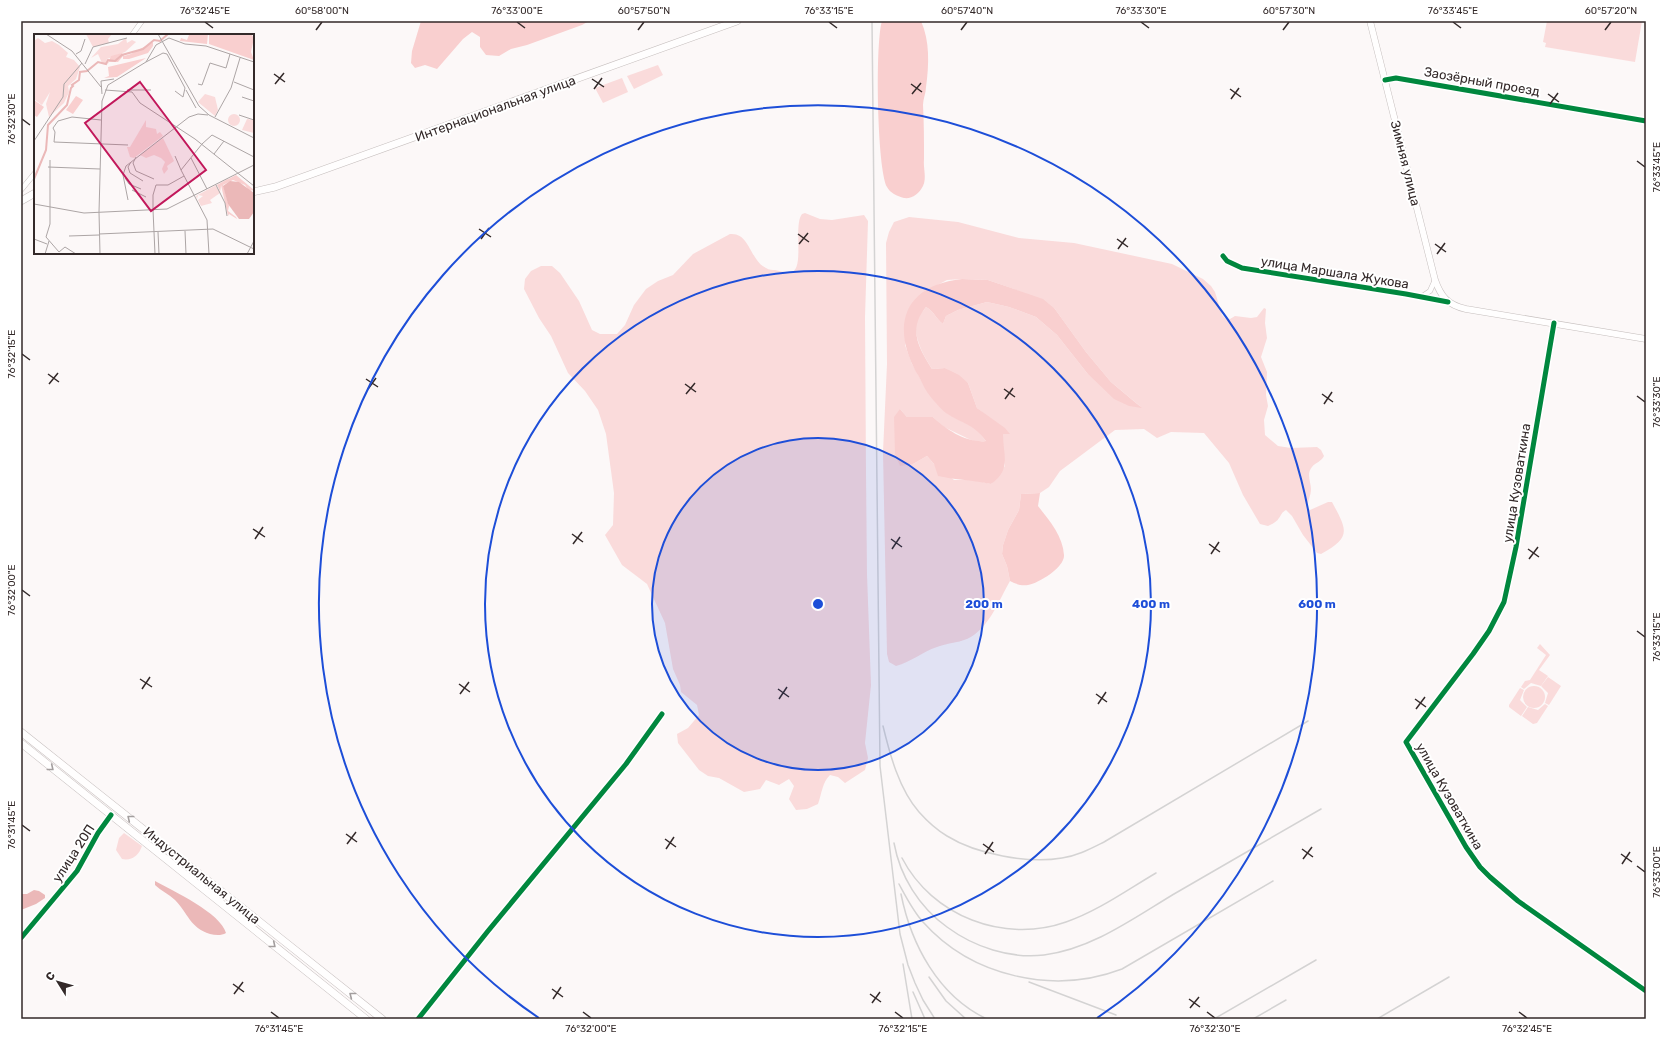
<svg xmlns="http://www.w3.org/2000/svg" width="1667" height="1040" viewBox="0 0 1667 1040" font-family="Rubik,sans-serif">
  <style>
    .green { fill: #fadbdb; fill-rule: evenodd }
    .forest { fill: #f9cfcf }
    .water { fill: #ebb8b8 }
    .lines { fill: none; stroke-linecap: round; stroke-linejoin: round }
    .minor-casing { stroke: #c6bfbe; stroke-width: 5.5 }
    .secondary-casing { stroke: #c6bfbe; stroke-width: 7 }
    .primary-casing { stroke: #c6bfbe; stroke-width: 8 }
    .minor { stroke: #fffefe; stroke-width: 4.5 }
    .secondary { stroke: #fffefe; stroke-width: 6 }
    .primary { stroke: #fffefe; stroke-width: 7 }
    .rail { stroke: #d4d3d3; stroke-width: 1.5 }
    .cycleway-casing { stroke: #fff; stroke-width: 8 }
    .cycleway { stroke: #00873e; stroke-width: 5 }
    .oneway { stroke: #a39e9e }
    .ticks { fill: none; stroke: #332929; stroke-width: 1.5 }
    .ring { fill: none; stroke: #1d4ed8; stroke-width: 2 }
    .labels { text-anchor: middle; stroke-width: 4; stroke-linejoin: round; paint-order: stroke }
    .street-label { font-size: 13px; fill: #332929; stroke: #fff }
    .inset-river { fill: none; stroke: #ebb8b8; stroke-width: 2 }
    .inset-road { fill: none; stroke: #aca5a5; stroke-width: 1 }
    .view { fill: #c2185b; fill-opacity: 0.15; stroke: #c2185b; stroke-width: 2 }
    .inset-edge { fill: none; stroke: #332929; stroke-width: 2 }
    .centre { fill: #1d4ed8; stroke: #fff; stroke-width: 2 }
    .ring-label { font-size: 12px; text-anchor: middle; font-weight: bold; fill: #1d4ed8; stroke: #fff; stroke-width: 4; stroke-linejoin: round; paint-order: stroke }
    .neatline { fill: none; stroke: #332929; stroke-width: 1.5 }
    .ticks-label { font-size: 10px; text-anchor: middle; fill: #332929 }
  </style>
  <rect width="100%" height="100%" fill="#fcf8f8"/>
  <g class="green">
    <polygon points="1547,21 1642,21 1635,62 1545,47 1546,43 1543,42"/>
    <polygon points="658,65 663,75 634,89 627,76"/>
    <polygon points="622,78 628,92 603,103 595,88"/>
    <path d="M805 213 820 219 832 220 864 215 868 221 865 317 866 471 867 574 871 685 865 743 868 758 865 770 845 783 838 777 830 775C822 783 822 793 818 804L807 809 796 810 789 799 794 786 789 779 779 785 766 780 760 789 744 792 719 778 708 776 699 770 678 743 677 734 688 728 699 715 697 705 681 692 680 685 673 669 665 623 647 584 622 565 605 535 613 525 614 493 606 434 598 410 585 391 568 373 551 336 539 318 524 289 525 279 531 271 541 266H552L560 273 579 301 592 330 600 334H617L625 325 634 305 646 289 658 281 673 275 693 254 730 234C750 232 750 261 766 268 769 270 773 270 775 270 780 271 787 273 791 272 805 270 793 225 802 214Z"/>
    <path d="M909 217 958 222 1019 238 1074 243 1172 264 1203 279 1211 286 1215 292 1222 315 1225 318 1230 319 1235 316 1251 318 1257 317 1264 308 1266 309 1265 323 1267 338 1261 357 1267 372 1266 395 1268 406 1264 420 1265 435 1278 446 1291 448 1317 447 1321 450 1324 456C1321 462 1316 462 1312 467 1306 474 1311 482 1311 489 1311 496 1307 501 1308 508L1310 510 1328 502H1332C1347 530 1352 537 1321 554L1317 553 1303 535 1292 516 1286 510C1281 513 1282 514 1279 518 1277 522 1272 524 1268 526L1260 524 1243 495 1229 463 1204 433 1171 432 1157 438 1144 429 1115 430 1060 471 1049 487 1040 493 1021 494 1019 510 1008 530 1003 545 1002 554 1007 566 1010 581C999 600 989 629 967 639 957 643 947 643 937 647 922 652 911 662 896 666L889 662 887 654 883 452 887 364 886 243 889 232 894 222ZM962 279 988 280 1014 289 1055 309 1086 352 1111 382 1141 407 1087 373 1057 335 1036 317 1009 307 987 302 958 310 946 316 943 324C936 319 934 311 926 307 924 310 920 314 918 317 911 334 923 355 932 369L945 368 968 383 977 408 1009 434H1003V448L1005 466 991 484 974 480H954L934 464 927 456 913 464 900 409 907 417H933L944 427 973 441H986L975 428 948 414 929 394 912 364 905 345 926 291 947 280Z"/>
    <polygon points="1540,644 1550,655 1539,670 1548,676 1541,686 1531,683 1524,689 1521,687 1525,681 1530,680 1546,655 1537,648"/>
    <polygon points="1548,677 1561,686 1549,705 1545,703 1548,693 1541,686"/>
    <circle cx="1534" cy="697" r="11"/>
    <polygon points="1520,688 1524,690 1520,700 1527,707 1521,716 1509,707 1509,705"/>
    <polygon points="1545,704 1548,706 1537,723 1533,724 1522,716 1528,707 1538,710"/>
    <path d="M124 833 142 846C139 855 132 861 122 859L116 850 119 838Z"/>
  </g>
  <g class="forest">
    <polygon points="421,21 589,21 582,25 527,45 511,49 499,56 486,55 480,47 480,37 472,32 463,39 437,69 425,65 415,68 411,63 412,51"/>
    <path d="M882 21H921C930 41 929 65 926 87 926 93 923 99 923 105 924 123 924 141 924 159 923 168 927 178 923 186 919 194 912 199 904 198 897 196 890 193 887 187 877 168 875 42 882 21Z"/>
    <path d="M962 279 988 280 1043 299 1055 309 1086 352 1111 382 1142 408 1129 406 1114 399 1087 373 1057 335 1036 317 1009 307 987 302 958 310 946 316 943 324C936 319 934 311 926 307 908 329 918 347 932 369L945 368 959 375 968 383 977 408 1005 428 1010 434H1003C1003 456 1012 469 991 484 973 480 956 480 938 476L934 464 927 456 913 464 900 466 895 454 894 417 900 409 907 417H933C947 430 966 443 986 441 973 424 966 425 949 415 942 411 935 402 930 396 924 389 921 379 916 372 890 323 906 285 962 279Z"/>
    <path d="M1040 493 1038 506C1049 520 1063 536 1064 555 1065 567 1039 583 1028 585 1021 586 1016 584 1010 581L1007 566 1002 554 1003 545 1008 530 1019 510 1021 494Z"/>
  </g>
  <g class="water">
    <path d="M155 881C173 891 221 913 226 933 221 936 215 935 210 934 190 928 188 913 175 900 169 894 161 891 155 885Z"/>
    <polygon points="34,890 39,891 45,895 45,898 36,904 21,910 21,894 27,894"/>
  </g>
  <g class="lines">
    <defs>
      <g id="minor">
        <polyline points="132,35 142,21"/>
        <polyline points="1385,80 1396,78 1646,121"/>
        <polyline points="21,190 35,173"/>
        <polyline points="1223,256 1227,261 1242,268 1406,294 1448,302"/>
        <polyline points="1421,297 1430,291 1435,280"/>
        <polyline points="1554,323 1516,547 1504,602 1489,631 1473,654 1406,742 1466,847 1480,867 1490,877 1518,901 1646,991"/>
        <polyline points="21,938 77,871 98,833 111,815"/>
        <polyline points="418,1019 488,931 626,764 662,714"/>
      </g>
      <path id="secondary" d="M1370 21 1435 280C1441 297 1448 305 1466 309L1646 339"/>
      <g id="primary">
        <polyline points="253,192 275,187 306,176 737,21"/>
        <polyline points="21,201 35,193"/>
        <polyline points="21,732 382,1019"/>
        <polyline points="21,743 366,1019"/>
      </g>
    </defs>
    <use href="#minor" class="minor-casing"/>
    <use href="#secondary" class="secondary-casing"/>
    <use href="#primary" class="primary-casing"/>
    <use href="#minor" class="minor"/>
    <use href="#secondary" class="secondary"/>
    <use href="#primary" class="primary"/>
    <g class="rail">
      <polyline points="872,21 880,766 900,934 908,965 915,983 923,1000 935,1019"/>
      <path d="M883 726C890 755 899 789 919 812 927 821 937 830 947 836 976 854 1028 864 1062 858 1077 856 1090 849 1104 842L1308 721"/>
      <path d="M894 843C900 876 919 907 947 927 974 947 1010 959 1044 955 1092 949 1134 918 1174 894 1223 866 1272 837 1321 809"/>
      <path d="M902 858C932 916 1004 944 1066 922 1098 911 1127 890 1156 873"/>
      <path d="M899 884C906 897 913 911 923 922 972 977 1054 995 1122 969L1273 881"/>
      <path d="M901 894C911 944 938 996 987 1019"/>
      <polyline points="903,964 912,1019"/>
      <polyline points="929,977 946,1001 966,1019"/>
      <polyline points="1029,982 1116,1015"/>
      <polyline points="913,992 925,1019"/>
      <polyline points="1214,1019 1316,960"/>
      <polyline points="1253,1019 1286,1000"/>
      <polyline points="1377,1019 1449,977"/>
    </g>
    <defs>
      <g id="cycleway">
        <polyline points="1385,80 1396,78 1646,121"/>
        <polyline points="1223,256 1227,261 1242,268 1406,294 1448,302"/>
        <polyline points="1554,323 1516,547 1504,602 1489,631 1473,654 1406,742 1466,847 1480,867 1490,877 1518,901 1646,991"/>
        <polyline points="21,938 77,871 98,833 111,815"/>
        <polyline points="418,1019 488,931 626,764 662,714"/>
      </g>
    </defs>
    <use href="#cycleway" class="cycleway-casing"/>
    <use href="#cycleway" class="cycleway"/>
  </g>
  <defs><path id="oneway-chevron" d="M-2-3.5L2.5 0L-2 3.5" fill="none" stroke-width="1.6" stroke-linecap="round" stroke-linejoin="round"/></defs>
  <g class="oneway">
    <use href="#oneway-chevron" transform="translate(51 768) rotate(39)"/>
    <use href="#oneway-chevron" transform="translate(130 818) rotate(-141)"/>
    <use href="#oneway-chevron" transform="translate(273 945) rotate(39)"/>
    <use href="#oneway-chevron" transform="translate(352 995) rotate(-142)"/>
  </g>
  <path class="ticks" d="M205 22 213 28M517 22 525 28M829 22 837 28M1141 22 1149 28M1453 22 1461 28M316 30 322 22M638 30 644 22M961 30 967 22M1283 30 1289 22M1605 30 1611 22M274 74 285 82M592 79 604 87M275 84 284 73M911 84 922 92M594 89 602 78M1230 89 1241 97M912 94 921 83M1548 94 1559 102M1231 99 1239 88M1550 104 1558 93M22 119 30 125M1637 161 1645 167M479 229 491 237M798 234 809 242M481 239 489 228M1117 239 1128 247M799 244 808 233M1435 244 1446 252M1118 249 1126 238M1437 254 1445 243M22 354 30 360M48 374 59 382M366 379 378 387M49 384 58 373M685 384 696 392M368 389 376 378M1004 389 1015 397M686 394 695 383M1322 394 1333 402M1637 396 1645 402M1005 399 1013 388M1324 404 1332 392M253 529 265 537M572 534 583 542M255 539 263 527M891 539 902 547M573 544 582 532M1209 544 1220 552M892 549 900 537M1528 549 1539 557M1211 554 1219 542M1529 559 1538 547M22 590 30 596M1637 631 1645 637M140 679 152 687M459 684 470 692M142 689 150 677M778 689 789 697M460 694 469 682M1096 694 1107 702M779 699 787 687M1415 699 1426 707M1098 704 1106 692M1416 709 1425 697M22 825 30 831M346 834 357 842M665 839 676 847M347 844 356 832M983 844 994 852M666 849 674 837M1302 849 1313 857M985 854 993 842M1621 854 1632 862M1303 859 1312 847M1622 864 1630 852M1637 866 1645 872M233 984 244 992M552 989 563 997M234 994 243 982M870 994 881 1002M553 999 561 987M1189 999 1200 1007M872 1003 880 992M1190 1008 1199 997M271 1012 279 1018M583 1012 591 1018M895 1012 903 1018M1207 1012 1215 1018M1519 1012 1527 1018"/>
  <circle cx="818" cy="604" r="166" fill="#1d4ed8" fill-opacity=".12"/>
  <g class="ring">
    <circle cx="818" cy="604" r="166"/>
    <circle cx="818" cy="604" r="333"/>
    <path d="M539 1018A499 499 0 1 1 1097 1018"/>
  </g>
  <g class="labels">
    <g class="street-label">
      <text transform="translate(1482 81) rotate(10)" y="5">Заозёрный проезд</text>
      <text transform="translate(495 108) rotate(-20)" y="5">Интернациональная улица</text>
      <text transform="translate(1406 163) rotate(76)" y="5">Зимняя улица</text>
      <text transform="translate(1335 272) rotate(9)" y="5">улица Маршала Жукова</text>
      <text transform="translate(1516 483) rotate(-81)" y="5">улица Кузоваткина</text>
      <text transform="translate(1450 796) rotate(60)" y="5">улица Кузоваткина</text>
      <text transform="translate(73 853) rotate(-57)" y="5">улица 20П</text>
      <text transform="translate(202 875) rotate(39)" y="5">Индустриальная улица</text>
    </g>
  </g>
  <g transform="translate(34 34)">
    <rect width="220" height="220" fill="#fcf8f8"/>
    <path d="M52 0H78L74 5 75 9 59 13ZM4 4 11 9 18 7 25 11 34 19 32 23 40 26 46 33 42 45 34 52 35 58 30 69 15 83 12 70 16 58 8 71 0 65V7ZM92 4 93 9 98 6 102 8 91 18 73 25 72 29H68L64 20 57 24 67 13 84 10ZM171 60 181 63 184 76 181 82 164 68ZM194 86a6 6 0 1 1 12 0a6 6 0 1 1-12 0ZM213 85 220 86V99L208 96ZM112 86V93L122 95 123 100 126 98 129 102 100 124 96 123 93 113H96ZM129 104 140 127 133 132 134 135 130 140 128 135 131 128 127 124 120 121 112 124 106 121ZM193 145 195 146 187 149V159L186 149 180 153 182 152 186 159 176 166 178 169 167 172 164 166 169 162 164 161 163 165 162 162Z" fill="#fadbdb"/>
    <path d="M151 0H174L173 10 146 7 147 4 153 6 155 1ZM175 0H217L220 4 217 18 220 26 175 10ZM119 8V12L114 19 95 25H89V22L84 28H75L73 31 77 22 88 19 90 22 97 20ZM112 24 83 43 70 44 75 42 74 33ZM42 62 49 66 39 80 32 76ZM0 66 10 73 3 83 0 81ZM202 141 220 156 215 157 211 151 199 146 189 151 195 172 194 177 202 183 203 185 195 180 194 182 187 151 186 157 183 151Z" fill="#f9cfcf"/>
    <path d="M196 147 205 148 220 159V178L215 185H205L194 170 189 152Z" fill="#ebb8b8"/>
    <path class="inset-river" d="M0 145 12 116 14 91 33 71 37 54 39 52 38 51 45 46 46 38 53 37 64 28 72 30 74 26 81 27 88 21 109 15 120 6 126 7 134 0"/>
    <path class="inset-road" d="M12 0 38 17 67 53M124 0 165 72 175 81 220 104M42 20 47 17 51 5M112 28 129 19 133 20 151 54 149 63 141 57M51 30 59 13 93 4M200 48 220 56M164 50 168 51 176 29 192 34 196 20M71 56 98 58 106 69 161 105 220 152M93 56H117M152 56 162 74M68 60 67 47 80 45M208 63 220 67M205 81 220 86M181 83 197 54 206 24M67 86 38 83 24 87 19 94 21 98 20 108 94 111M0 107 29 63 30 50 48 29M168 110 178 101 220 123M168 110 147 136 173 186 175 220M180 120 190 107M141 122 147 136M102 123 99 129 102 137 120 145M157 124 173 155M97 128 94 133 96 139 109 147M14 133 66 135M91 144 95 150 107 155M182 151 191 169 193 182M98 156 112 163M94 166 89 141 92 132 155 83 164 80 174 81M0 170 50 179 133 175 220 131M119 176V161L122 151H134L150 142M119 176 121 220M151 197 152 220M124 198 125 220M65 200 179 195 220 215M35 202 65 201M12 203 16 190V126M12 203 25 218M0 205 13 210M25 218 31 213 42 220M11 220 15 207M66 220 65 178 68 67 74 51 112 28 122 11 135 4 151 10 172 12 220 28M213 220 220 207"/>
    <path class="view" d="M106 48 172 136 117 177 51 89Z"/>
    <rect width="220" height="220" class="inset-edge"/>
  </g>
  <circle cx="818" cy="604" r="6" class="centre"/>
  <g class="ring-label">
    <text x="984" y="608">200 m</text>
    <text x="1151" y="608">400 m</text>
    <text x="1317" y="608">600 m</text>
  </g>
  <rect width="1667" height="1040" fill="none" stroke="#ffffff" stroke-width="44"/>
  <g transform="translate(58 982) rotate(307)" stroke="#ffffff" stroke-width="3" paint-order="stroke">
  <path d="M0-3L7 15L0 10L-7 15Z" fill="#332929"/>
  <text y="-6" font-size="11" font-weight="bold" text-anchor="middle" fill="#332929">С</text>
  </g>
  <rect x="22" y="22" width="1623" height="996" class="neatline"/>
  <g class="ticks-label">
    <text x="205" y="14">76°32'45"E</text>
    <text x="322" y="14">60°58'00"N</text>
    <text x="517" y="14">76°33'00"E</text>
    <text x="644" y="14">60°57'50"N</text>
    <text x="829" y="14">76°33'15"E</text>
    <text x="967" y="14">60°57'40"N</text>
    <text x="1141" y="14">76°33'30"E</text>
    <text x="1289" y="14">60°57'30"N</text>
    <text x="1453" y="14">76°33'45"E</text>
    <text x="1611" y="14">60°57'20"N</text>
    <text transform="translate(11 119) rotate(-90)" y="4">76°32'30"E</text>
    <text transform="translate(1656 167) rotate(-90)" y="4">76°33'45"E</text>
    <text transform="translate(11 354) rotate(-90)" y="4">76°32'15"E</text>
    <text transform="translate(1656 402) rotate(-90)" y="4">76°33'30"E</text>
    <text transform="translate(11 590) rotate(-90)" y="4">76°32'00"E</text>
    <text transform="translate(1656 637) rotate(-90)" y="4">76°33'15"E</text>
    <text transform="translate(11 825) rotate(-90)" y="4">76°31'45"E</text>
    <text transform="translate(1656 872) rotate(-90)" y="4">76°33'00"E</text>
    <text x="279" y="1032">76°31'45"E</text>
    <text x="591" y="1032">76°32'00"E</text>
    <text x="903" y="1032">76°32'15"E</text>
    <text x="1215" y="1032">76°32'30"E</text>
    <text x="1527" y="1032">76°32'45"E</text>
  </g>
</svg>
